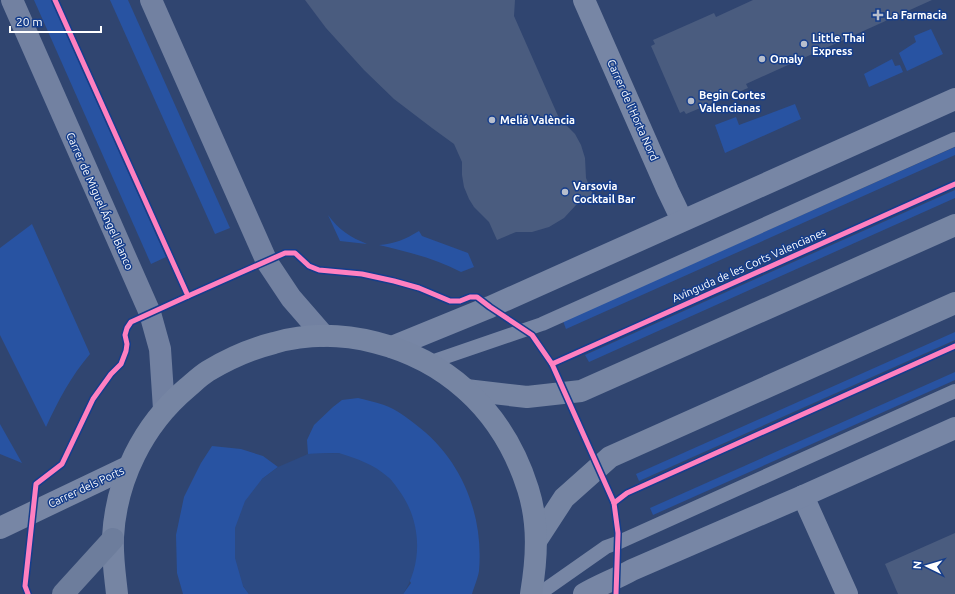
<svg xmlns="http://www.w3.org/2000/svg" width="955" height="594" viewBox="0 0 955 594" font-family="Ubuntu,sans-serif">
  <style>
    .green { fill: #2853a2 }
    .water { fill: #2c4a83 }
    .building { fill: #4a5c7f }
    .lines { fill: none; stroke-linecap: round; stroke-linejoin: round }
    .lane { stroke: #7786a5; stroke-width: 14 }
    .street { stroke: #7786a5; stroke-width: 22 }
    .secondary { stroke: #7281a1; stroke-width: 22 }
    .primary { stroke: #7685a3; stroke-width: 22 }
    .highway { stroke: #6d7d9c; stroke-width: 22 }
    .cycleway-casing { stroke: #153d8b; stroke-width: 8 }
    .cycleway { stroke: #ff80c0; stroke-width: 5 }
    .poi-dot { fill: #b7becd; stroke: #153d8b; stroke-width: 1.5 }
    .labels { text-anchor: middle; stroke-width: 3; stroke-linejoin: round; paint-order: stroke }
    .poi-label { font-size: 11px; font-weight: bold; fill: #fff; stroke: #153d8b; text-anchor: start }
    .street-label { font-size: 11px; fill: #fff; stroke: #153d8b }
  </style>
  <rect width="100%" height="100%" fill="#304570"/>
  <g class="green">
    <polygon points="34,0 51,0 166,257 151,264"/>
    <polygon points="110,0 128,0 230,228 215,234"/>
    <polygon points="931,29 943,54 907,71 899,53 916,42 914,36"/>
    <polygon points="892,59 895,66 900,65 903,72 869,87 864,74"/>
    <polygon points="795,104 801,119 725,153 715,125 736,117 739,125"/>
    <polygon points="955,147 955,155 566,329 563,321"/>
    <polygon points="955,190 955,198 589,362 585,355"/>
    <path d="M328 215C339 230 350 237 367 244L340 241Z"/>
    <path d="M32 224 90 354C71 376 58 401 46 427L0 335V248Z"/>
    <path d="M419 231 422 236 468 253 474 267 461 272C435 258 407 252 379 245 394 244 406 239 419 231Z"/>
    <polygon points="955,332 955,340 639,481 636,474"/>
    <polygon points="955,372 955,380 653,515 650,508"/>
    <path d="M358 398C366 400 376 402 384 405 396 409 406 417 415 424 461 458 484 514 479 571 478 578 474 587 472 594H403L411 583 339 453 308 454 307 440 314 425 333 407 342 400Z"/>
    <polygon points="0,424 22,463 0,454"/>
    <polygon points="212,446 241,449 263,456 278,467 262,479 243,586 249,594 183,594 177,573 176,535 184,497 201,463"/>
  </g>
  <path class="water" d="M339 453C358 459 373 464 388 477 392 480 395 485 398 489 421 519 424 562 403 594H249L243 586 235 558V528L245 501 262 479 278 467 308 454Z"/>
  <g class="building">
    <polygon points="305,0 515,0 514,16 551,100 559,118 575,134 581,145 585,158 586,178 594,197 576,205 564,218 549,227 532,232 516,232 497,240 489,222 474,207 469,199 464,187 462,175 462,162 454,144 432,128 394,99 364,70 326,28"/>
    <polygon points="753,0 932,0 746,84 748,88 686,114 684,111 680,113 651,46 655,44 653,40 714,13 716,17"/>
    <polygon points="955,533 955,594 898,594 885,564"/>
  </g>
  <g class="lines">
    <g class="lane">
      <polyline points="428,363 542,324 955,139"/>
      <polyline points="539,594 606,547 617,543 955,391"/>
    </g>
    <g class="street">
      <polyline points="584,0 668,191 682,220"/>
      <polyline points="392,347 490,307 955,99"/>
      <polyline points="803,496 847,594"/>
      <polyline points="0,528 128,467"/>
      <path d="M584 594C599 585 616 579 632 570L803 496 955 428"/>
    </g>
    <g class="secondary">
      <polyline points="12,0 150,313 160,349 164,409"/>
      <polyline points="151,0 267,262 291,298 324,336"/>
    </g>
    <g class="primary">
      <polyline points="466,390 527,397 581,391 955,225"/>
      <polyline points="536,541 564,498 610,457 955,303"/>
      <path d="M117 594C115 575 112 556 113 537 116 480 143 425 187 388 193 383 200 376 208 371 228 359 250 349 274 343 339 324 416 345 466 390 495 416 516 451 528 489 539 524 537 558 531 594"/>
    </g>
    <polyline class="highway" points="63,594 113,539"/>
    <defs>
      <g id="cycleway">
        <polyline points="188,296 285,253 295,253 309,266 319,270 362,274 394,281 419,288 450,301 460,301 470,297 477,297 490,307 532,335 552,364 614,503 618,533 616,594"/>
        <polyline points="552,364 955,184"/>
        <polyline points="614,503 627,493 955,346"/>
        <polyline points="28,594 25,586 36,484 62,464 93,399 111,374 121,364 126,351 127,344 125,335 127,328 131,322 188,296 55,0"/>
      </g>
    </defs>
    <use href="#cycleway" class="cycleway-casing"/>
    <use href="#cycleway" class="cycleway"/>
  </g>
  <g class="poi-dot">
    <path d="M876 9h4v4h4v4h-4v4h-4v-4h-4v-4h4z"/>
    <circle cx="804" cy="44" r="4"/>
    <circle cx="762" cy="59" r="4"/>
    <circle cx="691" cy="101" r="4"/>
    <circle cx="492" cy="120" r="4"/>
    <circle cx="565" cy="192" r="4"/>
  </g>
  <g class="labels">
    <g class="poi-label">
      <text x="886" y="19">La Farmacia</text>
      <text x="812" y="42">Little Thai<tspan x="812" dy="13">Express</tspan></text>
      <text x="770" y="63">Omaly</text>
      <text x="699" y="99">Begin Cortes<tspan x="699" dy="13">Valencianas</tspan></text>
      <text x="500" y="124">Meliá València</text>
      <text x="573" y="190">Varsovia<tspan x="573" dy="13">Cocktail Bar</tspan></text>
    </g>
    <g class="street-label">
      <text transform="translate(633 110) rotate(66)" y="4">Carrer de l'Horta Nord</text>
      <text transform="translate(100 201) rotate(66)" y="4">Carrer de Miguel Ángel Blanco</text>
      <text transform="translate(749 265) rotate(-24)" y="4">Avinguda de les Corts Valencianes</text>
      <text transform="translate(86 487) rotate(-25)" y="4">Carrer dels Ports</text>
    </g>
  </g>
  <g transform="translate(927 566) rotate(275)" stroke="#153d8b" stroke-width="3" paint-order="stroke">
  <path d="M0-3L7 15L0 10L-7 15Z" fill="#ffffff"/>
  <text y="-6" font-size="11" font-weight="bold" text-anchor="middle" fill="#ffffff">N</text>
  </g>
  <path d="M10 26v6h91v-6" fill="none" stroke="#ffffff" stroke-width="2"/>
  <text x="16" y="26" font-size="12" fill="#ffffff" stroke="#153d8b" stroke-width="3" paint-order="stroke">20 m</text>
</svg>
